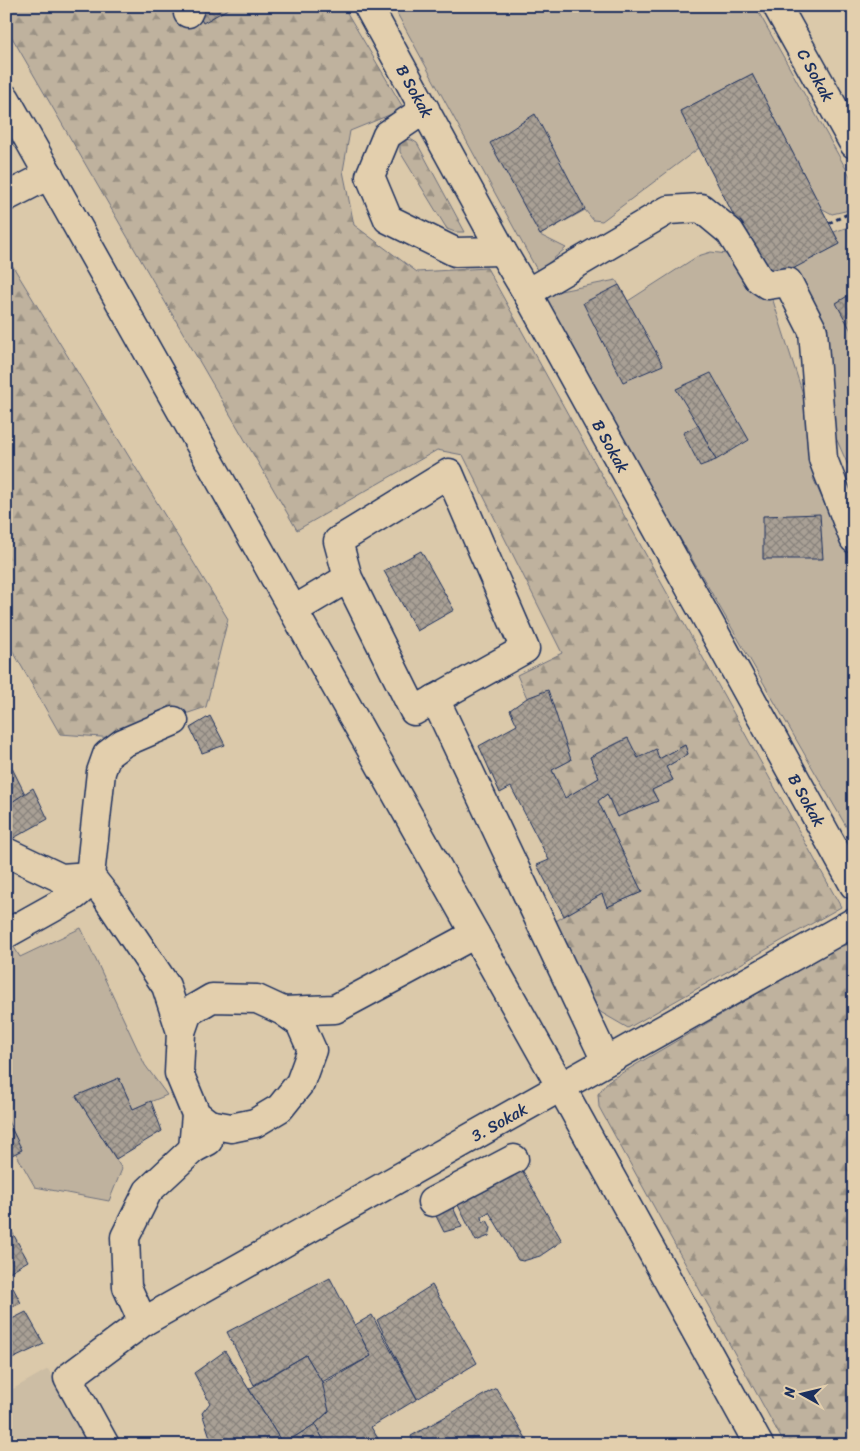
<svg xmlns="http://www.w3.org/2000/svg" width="860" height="1451" viewBox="0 0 860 1451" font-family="Sriracha,sans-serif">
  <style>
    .built { fill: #ccbda4 }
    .grass { fill: #bfb29e; stroke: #6d707e }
    .forest { fill: url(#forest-firs); stroke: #6d707e }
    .building { fill: url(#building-cross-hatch); stroke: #1b2f5e }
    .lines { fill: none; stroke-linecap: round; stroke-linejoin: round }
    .minor-casing { stroke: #1b2f5e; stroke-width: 31 }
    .path { stroke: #1b2f5e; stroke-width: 3; stroke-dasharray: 4 4; stroke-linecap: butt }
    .minor { stroke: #e3cfad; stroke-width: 28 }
    .labels { text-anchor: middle; stroke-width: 5; stroke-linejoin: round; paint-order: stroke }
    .street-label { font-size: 16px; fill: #1b2f5e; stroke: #e3cfad }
  </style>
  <defs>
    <pattern id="forest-firs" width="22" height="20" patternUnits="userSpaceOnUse" patternTransform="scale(1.25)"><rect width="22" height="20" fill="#bfb29e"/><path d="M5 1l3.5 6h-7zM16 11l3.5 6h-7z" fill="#9a9184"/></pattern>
    <pattern id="building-cross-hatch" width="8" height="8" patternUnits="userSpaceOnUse" patternTransform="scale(1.25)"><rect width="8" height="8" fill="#a9a095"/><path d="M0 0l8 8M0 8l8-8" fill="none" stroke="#89837d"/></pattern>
  </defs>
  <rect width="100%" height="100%" fill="#dbc9aa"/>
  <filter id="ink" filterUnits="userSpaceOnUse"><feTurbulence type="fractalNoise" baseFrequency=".02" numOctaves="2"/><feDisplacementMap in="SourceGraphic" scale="10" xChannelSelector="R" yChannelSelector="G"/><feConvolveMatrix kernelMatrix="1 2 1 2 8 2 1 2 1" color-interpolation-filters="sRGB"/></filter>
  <g filter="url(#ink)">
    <polygon class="built" points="48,1369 90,1445 6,1445 6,1393"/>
    <g class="grass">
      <polygon points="393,6 755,6 854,183 854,209 832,214 821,208 752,74 680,111 699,148 602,221 593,220 585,210 540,235 566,248 538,272"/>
      <polygon points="854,225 854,459 847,463 832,429 828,384 828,337 789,270 840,244 834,232"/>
      <polygon points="711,252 735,255 768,285 826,466 813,478 854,570 854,840 540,295 616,280 628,301 698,256"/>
      <polygon points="81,928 145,1065 167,1095 133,1109 119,1078 76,1096 122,1169 109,1201 35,1187 6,1136 6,934 20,957"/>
    </g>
    <g class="forest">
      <polygon points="6,6 343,6 404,109 350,131 343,171 354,225 417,272 487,268 841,907 628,1028 602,1013 577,994 554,922 602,894 607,907 642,892 598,801 607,794 617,817 658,801 652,790 673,780 666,767 688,754 685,745 659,759 638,758 627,738 590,757 599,778 565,798 552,770 571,760 548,691 527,698 517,675 562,653 463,455 437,450 297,530 6,27"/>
      <polygon points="405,139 412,140 417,143 465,232 455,232 447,229 400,152 400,144"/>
      <polygon points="6,255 228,619 206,707 115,738 60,734 6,639"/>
      <polygon points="854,937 854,1445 785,1445 599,1107 598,1094 608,1081"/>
    </g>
    <g class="building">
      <polygon points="199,6 233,6 203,23 195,8"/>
      <polygon points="752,74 840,244 768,282 680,111"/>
      <polygon points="535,114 585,209 540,235 490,143"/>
      <polygon points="619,285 663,365 623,382 583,303"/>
      <polygon points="854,292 854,336 836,303"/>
      <polygon points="711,373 749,440 716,460 698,425 676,389"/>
      <polygon points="698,425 716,460 700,466 683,433"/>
      <polygon points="854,459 854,474 847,463"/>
      <polygon points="820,514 823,559 763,559 763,516"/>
      <polygon points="421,551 454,610 417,631 384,571"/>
      <polygon points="548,690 571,760 552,770 565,798 599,778 590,757 628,738 638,758 656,749 659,759 685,745 688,754 666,767 673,780 652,790 658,801 617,817 607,794 598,801 642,892 607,907 602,894 564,916 537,865 549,860 511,787 500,793 479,746 517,725 510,710 527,698"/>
      <polygon points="210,716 225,745 202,753 190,728"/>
      <polygon points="10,764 25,794 6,806 6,765"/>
      <polygon points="33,788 48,819 10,840 6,833 6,806"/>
      <polygon points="119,1078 133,1109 151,1101 162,1131 116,1159 76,1096"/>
      <polygon points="6,1117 22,1150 6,1158"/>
      <polygon points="520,1166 562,1241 540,1256 523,1261 518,1260 489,1212 482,1216 483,1223 487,1220 491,1228 489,1236 476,1241 456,1201"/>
      <polygon points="450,1201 462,1227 444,1232 433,1210"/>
      <polygon points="6,1221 28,1261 6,1274"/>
      <polygon points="330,1278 371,1356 322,1382 306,1355 254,1385 227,1332"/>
      <polygon points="11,1284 21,1303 6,1310 6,1287"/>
      <polygon points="432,1285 477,1363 417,1399 377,1320"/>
      <polygon points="26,1312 44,1344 10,1360 6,1353 6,1322"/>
      <polygon points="372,1315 417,1399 371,1427 382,1445 326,1445 315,1424 329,1411 319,1386 371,1356 355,1325"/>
      <polygon points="225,1351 283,1444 315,1424 326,1445 214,1445 210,1437 202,1413 210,1403 194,1373"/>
      <polygon points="306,1355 322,1382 329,1411 315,1424 283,1444 249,1389"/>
      <polygon points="496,1388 530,1445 414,1445 411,1436"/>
    </g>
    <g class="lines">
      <defs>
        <g id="minor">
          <polyline points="368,6 502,251 527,293 854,885"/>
          <polyline points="777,6 854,144"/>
          <polyline points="188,13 191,6"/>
          <polyline points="6,99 561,1087 759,1445"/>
          <polyline points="425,109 387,135 370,176 388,219 455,252 502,251"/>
          <polyline points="6,197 49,175"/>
          <polyline points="527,293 668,210 701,208 730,232 759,279 768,285 788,282 813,331 823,459 854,539"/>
          <polyline points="294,610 348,578 414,711 525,649 449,473 338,541 348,578"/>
          <polyline points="435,699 606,1061"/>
          <polyline points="6,852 61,878 90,876 105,895 166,986 181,1032"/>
          <polyline points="6,934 74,896 86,886 90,876 101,772 107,755 123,743 174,721"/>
          <polyline points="283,1011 335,1009 475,934"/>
          <polyline points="193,1149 196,1114 179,1073 181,1032 188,1012 212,998 257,999 283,1011 300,1023 312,1050 300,1083 280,1108 255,1123 231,1128 209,1124 196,1114"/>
          <polyline points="432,1202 514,1159"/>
          <polyline points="143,1322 127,1287 125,1237 148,1191 193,1149 208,1141"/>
          <polyline points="105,1445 68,1378 143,1322 854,922"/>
        </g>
      </defs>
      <use href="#minor" class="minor-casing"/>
      <polyline class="path" points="829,223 854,211"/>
      <use href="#minor" class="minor"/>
    </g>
  </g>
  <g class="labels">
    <g class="street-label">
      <text transform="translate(816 75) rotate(61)" y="6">C Sokak</text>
      <text transform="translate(415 91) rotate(61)" y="6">B Sokak</text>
      <text transform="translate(611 446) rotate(61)" y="6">B Sokak</text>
      <text transform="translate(807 800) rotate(61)" y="6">B Sokak</text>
      <text transform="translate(499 1122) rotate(-29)" y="6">3. Sokak</text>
    </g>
  </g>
  <rect width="860" height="1451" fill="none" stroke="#e3cfad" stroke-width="25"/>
  <rect x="12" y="12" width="835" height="1426" fill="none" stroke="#1b2f5e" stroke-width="2" filter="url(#ink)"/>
  <g transform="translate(802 1394) rotate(278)" stroke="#e3cfad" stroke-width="4" paint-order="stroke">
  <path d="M0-4L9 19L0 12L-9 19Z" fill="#1b2f5e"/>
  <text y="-8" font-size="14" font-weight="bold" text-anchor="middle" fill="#1b2f5e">N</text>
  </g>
</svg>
